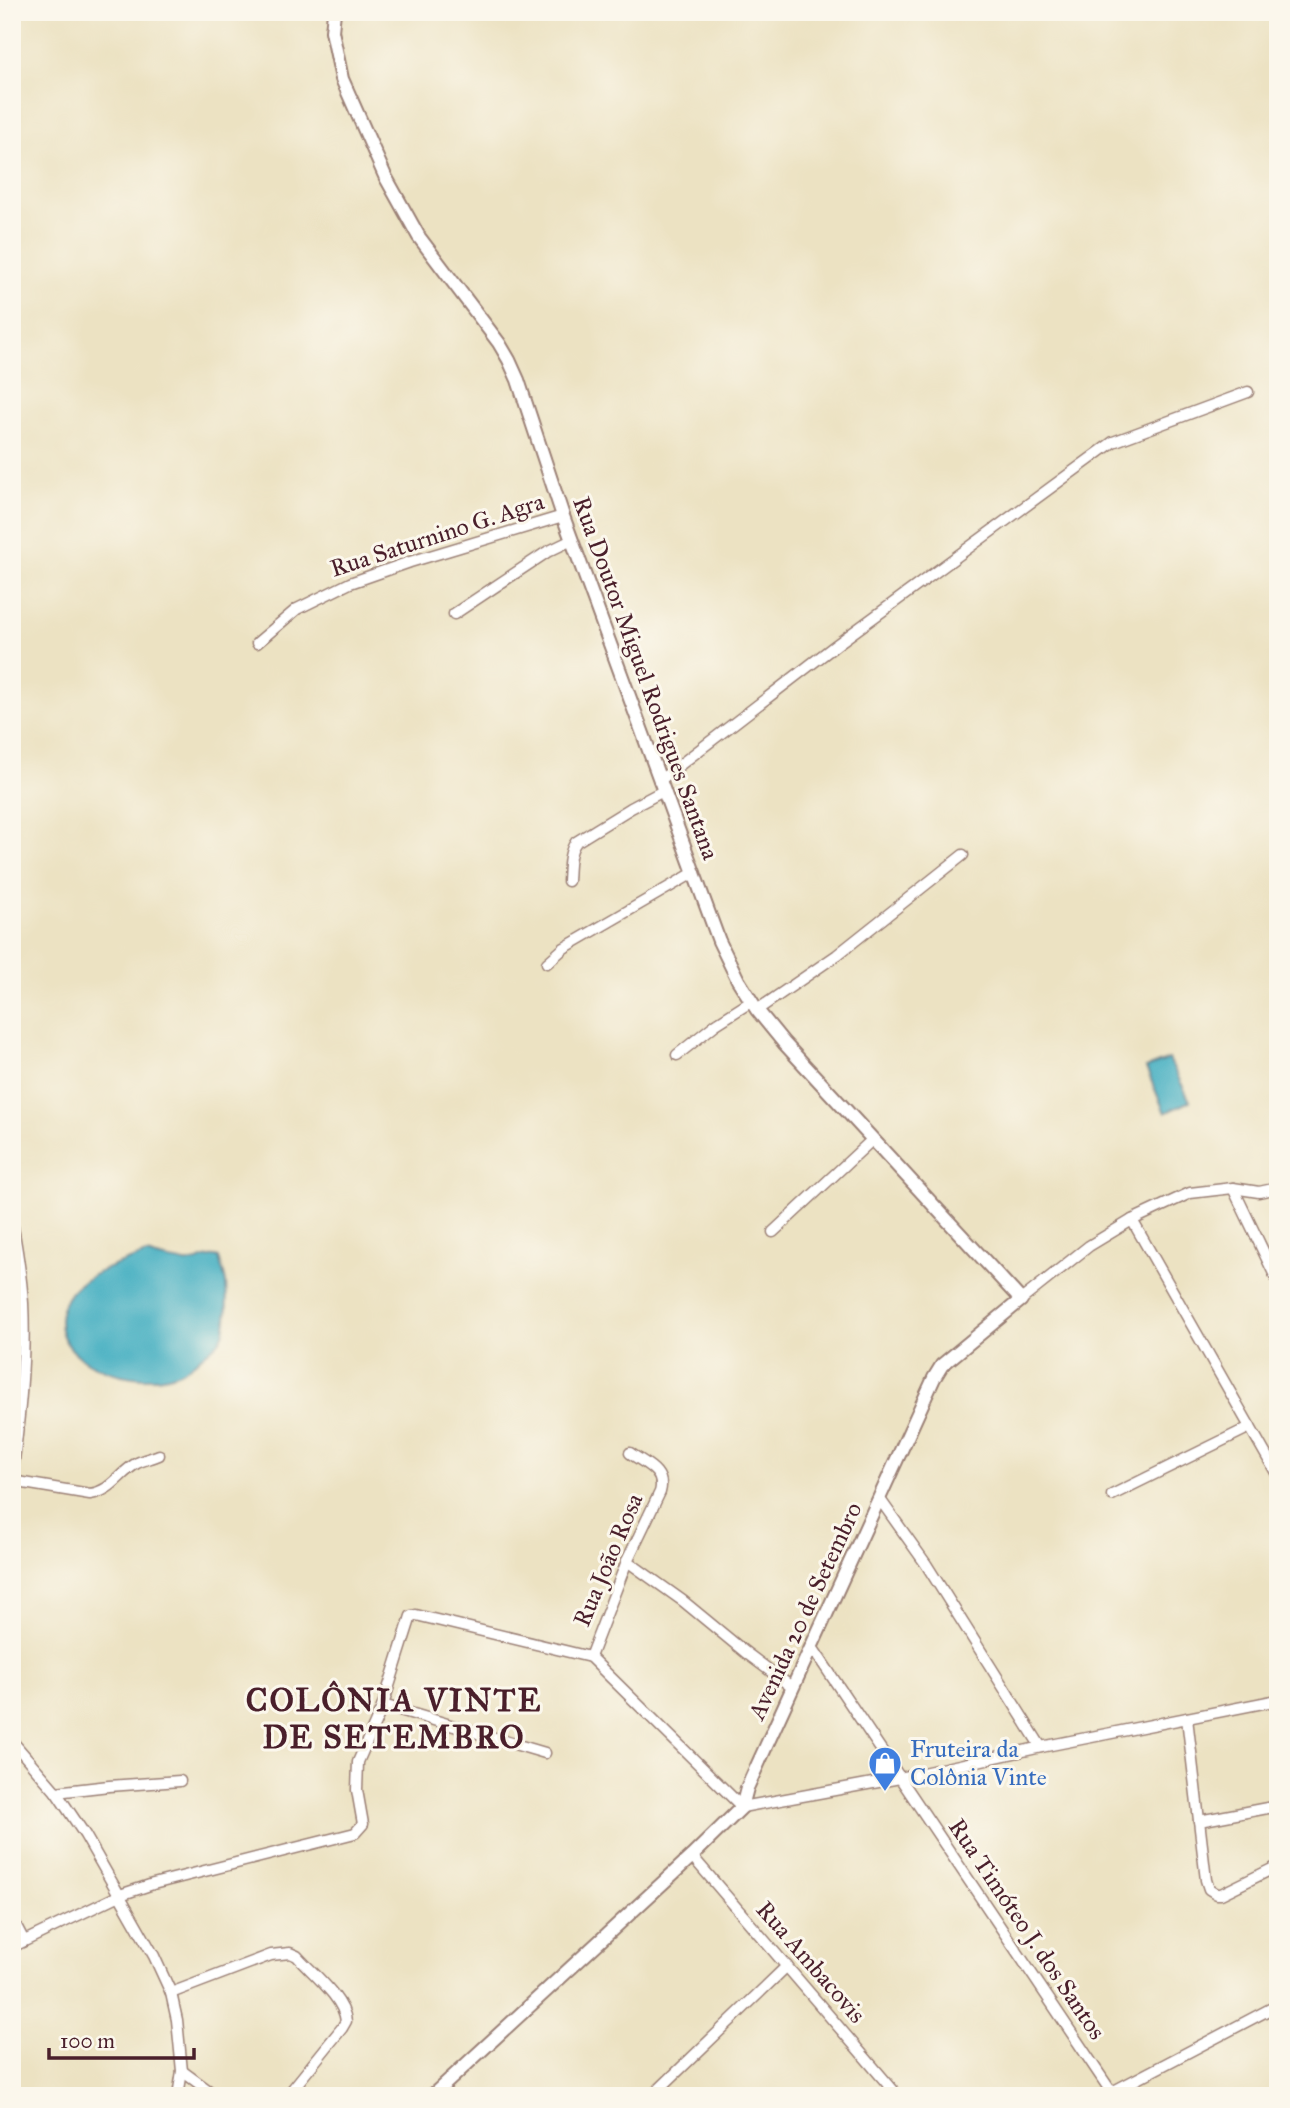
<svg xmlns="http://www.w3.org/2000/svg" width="1290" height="2108" viewBox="0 0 1290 2108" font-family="'IM FELL Great Primer',serif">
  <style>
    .water { fill: #42aec1; stroke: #466676; stroke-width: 2 }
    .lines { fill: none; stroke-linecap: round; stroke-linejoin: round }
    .minor-casing { stroke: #9b8076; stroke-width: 13 }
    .tertiary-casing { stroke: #9b8076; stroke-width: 16 }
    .minor { stroke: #fff; stroke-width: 10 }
    .tertiary { stroke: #fff; stroke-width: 12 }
    .labels { text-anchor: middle; stroke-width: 6; stroke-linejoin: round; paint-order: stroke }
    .street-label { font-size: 24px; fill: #4a1f2b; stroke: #fbf7ec }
    .shop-label { font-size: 24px; fill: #366cbe; stroke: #fbf7ec; text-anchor: start }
    .district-label { font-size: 32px; font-weight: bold; letter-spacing: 2px; fill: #4a1f2b; stroke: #fbf7ec }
  </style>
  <rect width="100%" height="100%" fill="#fbf7ec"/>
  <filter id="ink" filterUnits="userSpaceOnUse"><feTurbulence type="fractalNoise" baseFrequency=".0143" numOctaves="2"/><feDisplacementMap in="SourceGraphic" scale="14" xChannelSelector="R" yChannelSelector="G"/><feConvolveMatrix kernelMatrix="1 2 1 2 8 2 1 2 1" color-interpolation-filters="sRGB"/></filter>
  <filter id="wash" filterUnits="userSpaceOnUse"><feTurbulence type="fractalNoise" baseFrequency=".00686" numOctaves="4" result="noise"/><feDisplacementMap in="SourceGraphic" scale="28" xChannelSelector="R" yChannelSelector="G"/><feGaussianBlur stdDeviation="1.57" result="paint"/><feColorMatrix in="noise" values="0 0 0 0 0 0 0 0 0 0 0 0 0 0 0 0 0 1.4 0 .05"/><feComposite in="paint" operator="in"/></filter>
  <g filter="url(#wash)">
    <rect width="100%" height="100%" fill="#ece2c2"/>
    <g class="water">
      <polygon points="1169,1059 1190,1101 1165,1113 1146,1068"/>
      <path d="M147 1254C157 1258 182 1263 192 1262 203 1261 207 1254 219 1258 221 1266 225 1275 226 1283 227 1296 228 1326 222 1336 219 1344 209 1350 203 1355 194 1364 184 1371 172 1375 137 1386 60 1367 60 1321 60 1310 64 1301 71 1292 87 1273 124 1262 147 1254Z"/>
    </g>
  </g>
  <g filter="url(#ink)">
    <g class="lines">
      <defs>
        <g id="minor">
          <polyline points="454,614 547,552 572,540"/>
          <polyline points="257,643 297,609 350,583 410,562 563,516"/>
          <polyline points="659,781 836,645 1113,442 1248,392"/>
          <path d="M568 881C569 868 568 853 576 842L631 808 663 791"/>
          <polyline points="547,963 564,948 695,872"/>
          <polyline points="757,1010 837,955 963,855"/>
          <polyline points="677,1055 716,1024 752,1001"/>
          <polyline points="1233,1188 1278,1282"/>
          <polyline points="1132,1220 1278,1476"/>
          <path d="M12 1222C17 1249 21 1275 23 1303 26 1361 19 1420 12 1477"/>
          <polyline points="773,1232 873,1139"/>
          <polyline points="1021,1300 1089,1246 1132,1220 1190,1193 1233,1188 1259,1192 1278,1188"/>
          <path d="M12 1481 90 1494C112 1491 118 1474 137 1463 143 1460 152 1458 159 1455"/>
          <polyline points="1112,1495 1250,1427"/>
          <polyline points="879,1498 926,1564 1041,1747"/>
          <polyline points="627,1561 683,1601 745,1652 793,1688"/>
          <polyline points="812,1647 1114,2096"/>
          <path d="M590 1657 627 1561 660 1492C666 1471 645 1464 630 1453"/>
          <polyline points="383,1705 545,1753"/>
          <polyline points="1187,1718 1206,1880 1209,1889 1217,1894 1221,1894 1278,1866"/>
          <polyline points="12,1741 56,1792 85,1835 154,1956 171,1993 177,2020 182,2071 178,2096"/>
          <polyline points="56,1792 109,1786 180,1781"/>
          <polyline points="1199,1821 1278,1806"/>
          <polyline points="692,1856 898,2096"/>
          <polyline points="12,1918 24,1941"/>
          <polyline points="12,1947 120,1895 153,1884 355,1833 363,1824 357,1790 358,1762 383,1705 411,1616 416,1615 590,1657 742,1807 900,1778 1046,1746 1278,1700"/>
          <path d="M171 1993 271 1955 290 1953 297 1956C312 1973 344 1998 346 2021L342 2028 287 2096"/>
          <polyline points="182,2071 216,2096"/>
          <polyline points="1112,2092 1278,2005"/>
          <polyline points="652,2096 787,1966"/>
        </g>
        <polyline id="tertiary" points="334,12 332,31 342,79 385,176 419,237 499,343 509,360 518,380 563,516 719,941 738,980 757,1010 784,1043 1021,1300 942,1365 934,1378 747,1788 742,1807 692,1856 432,2096"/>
      </defs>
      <use href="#minor" class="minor-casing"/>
      <use href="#tertiary" class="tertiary-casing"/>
      <use href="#minor" class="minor"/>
      <use href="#tertiary" class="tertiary"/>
    </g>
  </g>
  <defs>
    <symbol id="shop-pin" viewBox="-11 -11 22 30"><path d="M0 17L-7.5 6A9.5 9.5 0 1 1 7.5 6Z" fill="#3f7fe0" stroke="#fbf7ec"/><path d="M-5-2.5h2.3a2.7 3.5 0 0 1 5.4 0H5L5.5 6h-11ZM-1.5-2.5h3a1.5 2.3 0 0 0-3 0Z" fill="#fff"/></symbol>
  </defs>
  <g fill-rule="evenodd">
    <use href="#shop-pin" x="866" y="1744" width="38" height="52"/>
  </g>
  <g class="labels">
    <g class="street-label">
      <text transform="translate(437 535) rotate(-18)" y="8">Rua Saturnino G. Agra</text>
      <text transform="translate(646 678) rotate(70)" y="8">Rua Doutor Miguel Rodrigues Santana</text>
      <text transform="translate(608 1560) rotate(-67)" y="8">Rua João Rosa</text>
      <text transform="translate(805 1611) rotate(-65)" y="8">Avenida 20 de Setembro</text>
      <text transform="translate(1027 1929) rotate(56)" y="8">Rua Timóteo J. dos Santos</text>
      <text transform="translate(811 1962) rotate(49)" y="8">Rua Ambacovis</text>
    </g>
    <g class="shop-label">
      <text x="910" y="1757">Fruteira da<tspan x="910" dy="28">Colônia Vinte</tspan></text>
    </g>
    <g class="district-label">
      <text x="394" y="1711">COLÔNIA VINTE<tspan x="394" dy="37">DE SETEMBRO</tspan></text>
    </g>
  </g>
  <rect width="1290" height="2108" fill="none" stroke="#fbf7ec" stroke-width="42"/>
  <path d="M49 2048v10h145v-10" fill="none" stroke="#4a1f2b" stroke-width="3.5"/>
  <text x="60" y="2048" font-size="21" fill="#4a1f2b" stroke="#fbf7ec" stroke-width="5" paint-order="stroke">100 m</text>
</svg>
